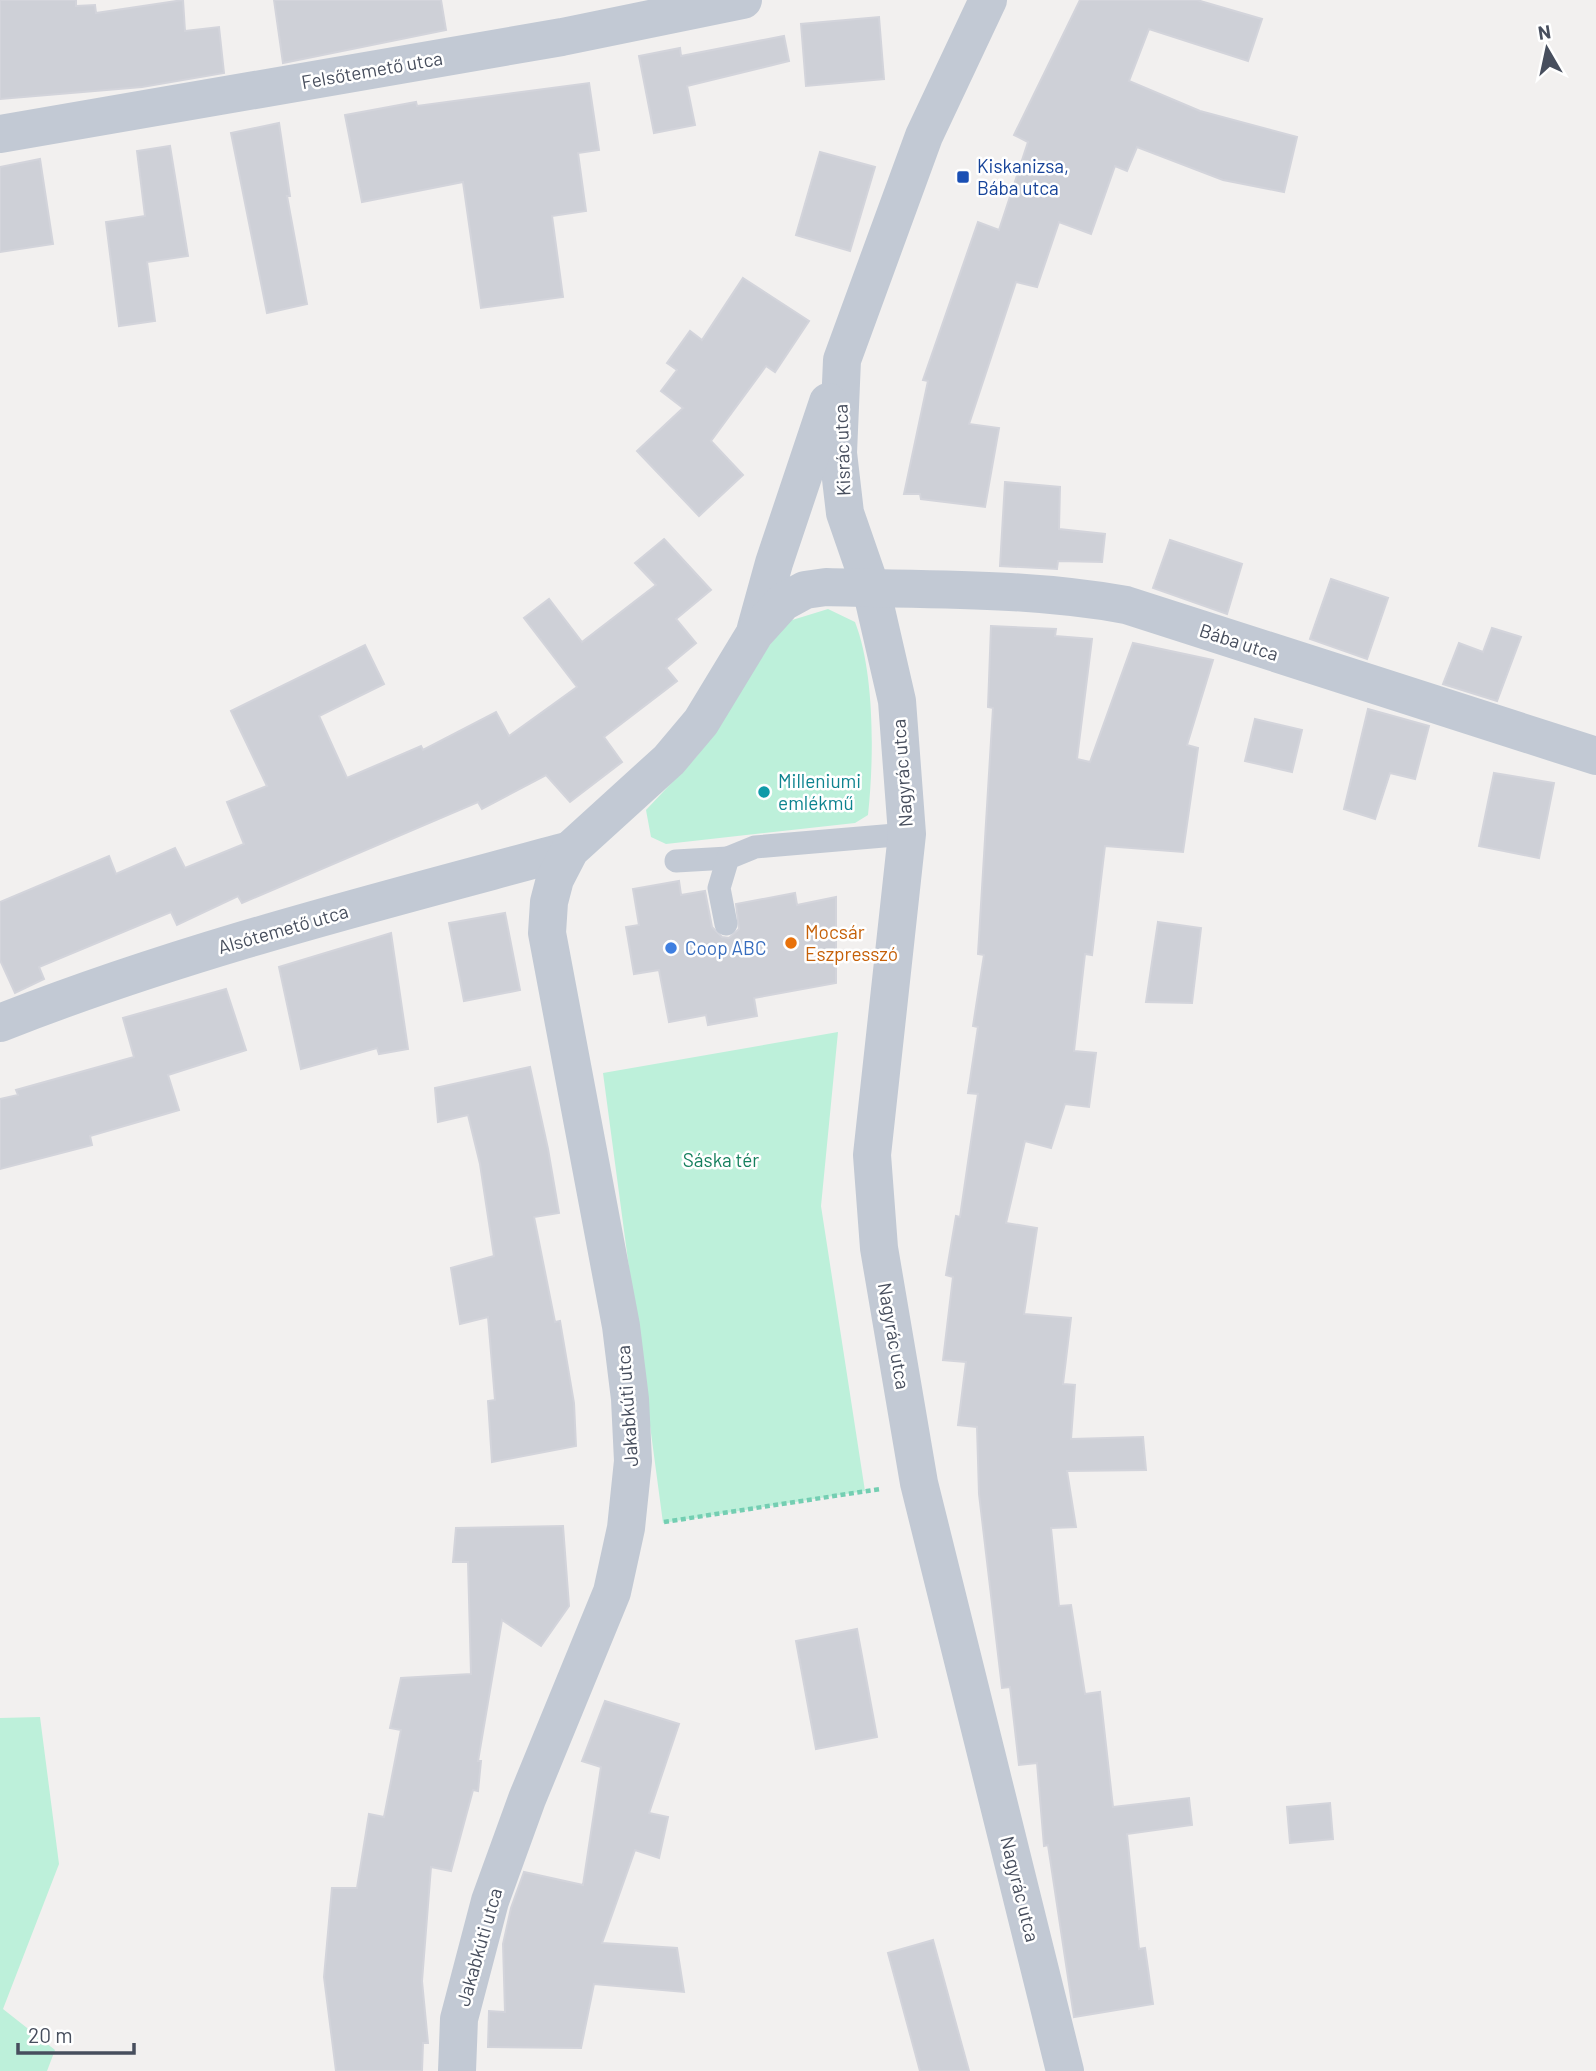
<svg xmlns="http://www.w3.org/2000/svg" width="1596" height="2071" viewBox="0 0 1596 2071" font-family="Barlow,sans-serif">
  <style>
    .green { fill: #bdf0da }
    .building { fill: #ced0d7; stroke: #d3d4db; stroke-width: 2 }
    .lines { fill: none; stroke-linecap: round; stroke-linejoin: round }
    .path { stroke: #74ceb2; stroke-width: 4.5; stroke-dasharray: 5 3.5; stroke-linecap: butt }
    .service { stroke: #c2c9d4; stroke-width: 23 }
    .minor { stroke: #c2c9d4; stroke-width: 38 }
    .transit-dot { fill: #1a4fb4; stroke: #fff; stroke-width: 2.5 }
    .culture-dot { fill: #0f9aa8; stroke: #fff; stroke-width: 2.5 }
    .food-dot { fill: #e8710a; stroke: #fff; stroke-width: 2.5 }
    .shop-dot { fill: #3f7fe0; stroke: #fff; stroke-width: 2.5 }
    .labels { text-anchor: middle; stroke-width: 5; stroke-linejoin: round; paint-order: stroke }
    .street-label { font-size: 19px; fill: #474e5d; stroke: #fff }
    .transit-label { font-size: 19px; fill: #164399; stroke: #fff; text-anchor: start }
    .culture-label { font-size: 19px; fill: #0d838f; stroke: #fff; text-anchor: start }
    .food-label { font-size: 19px; fill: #c56008; stroke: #fff; text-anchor: start }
    .shop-label { font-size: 19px; fill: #366cbe; stroke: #fff; text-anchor: start }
    .park-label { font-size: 19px; fill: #16805e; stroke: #fff }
  </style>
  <rect width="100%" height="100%" fill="#f2f0ef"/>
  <g class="green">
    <path d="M828 609 855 622C875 673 874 760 868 815L855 823 666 844 651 837 646 810 697 756 768 647 789 621Z"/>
    <polygon points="838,1032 821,1206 865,1491 663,1523 603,1073"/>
    <polygon points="40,1717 59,1864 3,2009 55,2050 47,2071 0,2071 0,1718"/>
  </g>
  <g class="building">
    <polygon points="0,0 76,0 76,6 95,5 96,13 183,0 185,31 219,27 224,73 142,87 0,99"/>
    <polygon points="274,0 441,0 446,30 283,63"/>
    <polygon points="1080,0 1197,0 1262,19 1248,61 1149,29 1129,81 1200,111 1297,137 1284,192 1223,180 1137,147 1127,171 1115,166 1091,234 1059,222 1037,287 1016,282 969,424 999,428 985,507 921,499 920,494 904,494 928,381 923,380 978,222 999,230 1028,142 1014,135"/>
    <polygon points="879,17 884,79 806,86 801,24"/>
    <polygon points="784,36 789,61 687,86 695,125 654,133 639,56 680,48 681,56"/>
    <polygon points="589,83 599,150 578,153 586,211 552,216 563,297 481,308 463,182 362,202 345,115 416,102 417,106"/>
    <polygon points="279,123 290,196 287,196 307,304 267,313 231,133"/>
    <polygon points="170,146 188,256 147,262 155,321 119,326 106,222 145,216 137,151"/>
    <polygon points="820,152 875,167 850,251 796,235"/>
    <polygon points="40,159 53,244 0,252 0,167"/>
    <polygon points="743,278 809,321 775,372 766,366 711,441 743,475 699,516 637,451 683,408 661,391 677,370 667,363 690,331 702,340"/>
    <polygon points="1005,482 1060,487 1059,529 1105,534 1102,562 1058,561 1057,569 1000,566"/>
    <polygon points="664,539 711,590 676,619 696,643 666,668 677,681 604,737 622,762 570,802 546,775 482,809 478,802 242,903 238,896 177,925 171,912 39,967 44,979 15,993 0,960 0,902 109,856 116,874 175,848 185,868 244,844 227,802 267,786 231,711 365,645 384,684 319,716 347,778 421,746 423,750 496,712 509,736 577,687 524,618 549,599 582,642 656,585 635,563"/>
    <polygon points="1170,540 1242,564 1227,614 1153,588"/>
    <polygon points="1331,579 1388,598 1367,659 1310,639"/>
    <polygon points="991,626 1056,629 1055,636 1092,639 1077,759 1090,762 1133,643 1213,660 1187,745 1198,748 1183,852 1105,846 1092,955 1085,954 1074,1051 1096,1053 1089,1107 1065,1104 1051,1148 1025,1141 1006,1223 1037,1228 1024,1314 1071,1318 1063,1384 1075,1385 1071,1439 1143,1437 1146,1470 1067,1471 1076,1527 1051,1528 1059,1606 1071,1605 1085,1694 1100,1692 1113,1807 1189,1798 1192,1825 1127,1834 1139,1949 1145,1948 1153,2004 1074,2017 1048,1845 1044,1846 1037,1763 1019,1765 1010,1687 1002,1688 979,1494 977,1427 958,1425 966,1362 943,1360 953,1277 946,1275 956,1216 960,1217 978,1094 968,1093 978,1027 973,1026 984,955 978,954 993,708 988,707"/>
    <polygon points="1492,628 1521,637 1497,701 1443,684 1459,643 1483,652"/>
    <polygon points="1368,709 1429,726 1415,779 1390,773 1375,819 1344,809"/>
    <polygon points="1255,719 1302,730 1292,772 1245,761"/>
    <polygon points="1494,773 1554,783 1539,858 1479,846"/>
    <polygon points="679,881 681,895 705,891 712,927 722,937 729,938 739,929 736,904 795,893 797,905 836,897 836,983 754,998 757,1016 708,1025 706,1015 669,1022 659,970 634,974 626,927 639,925 633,889"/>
    <polygon points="505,913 520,990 464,1001 449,923"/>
    <polygon points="1158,922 1201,928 1192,1003 1146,1002"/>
    <polygon points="391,933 408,1049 379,1054 377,1048 301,1069 279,967"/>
    <polygon points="226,989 246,1050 168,1075 179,1110 90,1136 92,1145 0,1169 0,1099 18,1095 16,1090 134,1057 123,1018"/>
    <polygon points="530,1067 548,1149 559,1213 534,1217 555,1322 560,1321 574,1403 576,1446 492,1462 488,1401 495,1400 488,1317 460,1324 451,1268 494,1256 480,1164 468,1115 438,1122 435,1088"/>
    <polygon points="563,1526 569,1606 541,1646 502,1620 478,1761 481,1761 478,1791 473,1790 451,1871 431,1867 422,1981 428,2043 423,2043 422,2071 336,2071 324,1977 332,1888 357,1888 369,1814 384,1817 401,1730 390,1728 401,1678 471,1674 468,1562 453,1562 456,1528"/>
    <polygon points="857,1629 877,1737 816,1749 796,1641"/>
    <polygon points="605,1701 679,1724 649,1813 668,1817 659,1858 635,1850 602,1943 677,1948 684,1992 594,1984 581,2048 488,2047 489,2011 505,2012 503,1944 511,1908 524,1872 583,1885 601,1767 582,1761"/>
    <polygon points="1330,1803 1333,1839 1290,1843 1287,1807"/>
    <polygon points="933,1940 969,2071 920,2071 888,1953"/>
  </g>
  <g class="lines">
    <polyline class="path" points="664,1522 880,1489"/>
    <g class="service">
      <polyline points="676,861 728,858"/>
      <polyline points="726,924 719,888 728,858 755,847 907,834"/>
    </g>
    <g class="minor">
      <polyline points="988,0 924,136 842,360 838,453 845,513 871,588 897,701 907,834 872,1155 879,1248 919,1483 1065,2071"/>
      <polyline points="0,134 562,37 743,0"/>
      <polyline points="756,628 774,563 828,402"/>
      <path d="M0 1023C185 950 378 902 570 850"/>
      <path d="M457 2071 459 2019 490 1901 527 1799 612 1592 626 1528 633 1461 630 1399 621 1326 547 933 549 902 555 879 570 850 669 760 701 722 755 633 783 602 805 590 826 587C926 590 1027 587 1126 605L1596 756"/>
    </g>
  </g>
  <rect class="transit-dot" x="956" y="170" width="14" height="14" rx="3.5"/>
  <circle class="culture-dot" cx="764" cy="792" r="7"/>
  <circle class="food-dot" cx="791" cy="943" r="7"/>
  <circle class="shop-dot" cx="671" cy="948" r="7"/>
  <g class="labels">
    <g class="street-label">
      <text transform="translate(372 70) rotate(-10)" y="7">Felsőtemető utca</text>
      <text transform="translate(842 450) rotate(-92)" y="7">Kisrác utca</text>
      <text transform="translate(1239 642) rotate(18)" y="7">Bába utca</text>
      <text transform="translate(902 773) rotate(-94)" y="7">Nagyrác utca</text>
      <text transform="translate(283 929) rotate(-16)" y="7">Alsótemető utca</text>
      <text transform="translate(894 1336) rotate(80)" y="7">Nagyrác utca</text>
      <text transform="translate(627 1406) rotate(-94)" y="7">Jakabkúti utca</text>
      <text transform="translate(1020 1889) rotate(76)" y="7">Nagyrác utca</text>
      <text transform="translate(479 1947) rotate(-74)" y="7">Jakabkúti utca</text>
    </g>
    <g class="transit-label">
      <text x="977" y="173">Kiskanizsa,<tspan x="977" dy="22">Bába utca</tspan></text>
    </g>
    <g class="culture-label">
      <text x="778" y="788">Milleniumi<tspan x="778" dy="22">emlékmű</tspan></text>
    </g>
    <g class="food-label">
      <text x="805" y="939">Mocsár<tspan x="805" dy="22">Eszpresszó</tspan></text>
    </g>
    <g class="shop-label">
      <text x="685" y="955">Coop ABC</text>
    </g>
    <g class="park-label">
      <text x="721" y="1167">Sáska tér</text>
    </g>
  </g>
  <g transform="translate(1547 49) rotate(351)" stroke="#ffffff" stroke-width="5" paint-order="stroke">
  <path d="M0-5L12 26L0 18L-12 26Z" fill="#474e5d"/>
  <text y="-10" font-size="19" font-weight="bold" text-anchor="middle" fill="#474e5d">N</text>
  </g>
  <path d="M18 2043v10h116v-10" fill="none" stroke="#474e5d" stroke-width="3.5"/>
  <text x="28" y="2043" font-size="21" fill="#474e5d" stroke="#ffffff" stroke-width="5" paint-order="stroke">20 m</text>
</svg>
